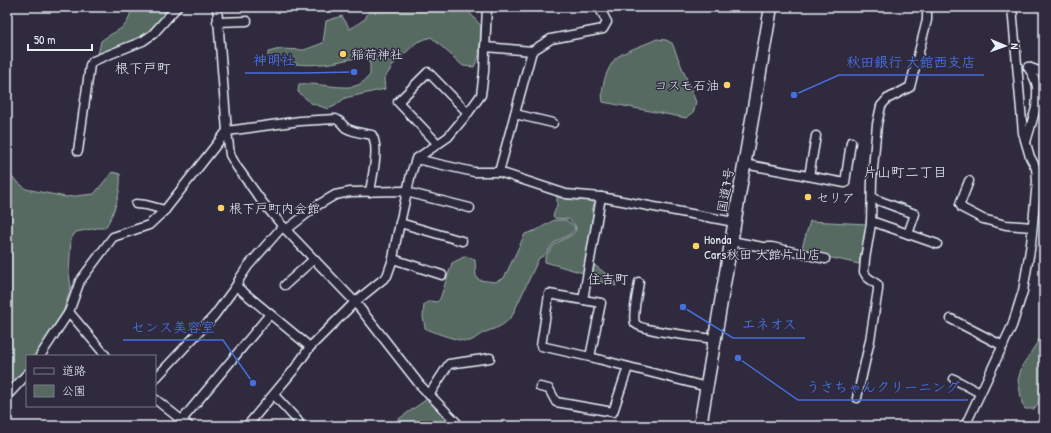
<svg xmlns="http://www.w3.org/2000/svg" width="1051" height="433" viewBox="0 0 1051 433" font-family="'Patrick Hand','Klee One',sans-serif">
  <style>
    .green { fill: #576a62; stroke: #a0aead }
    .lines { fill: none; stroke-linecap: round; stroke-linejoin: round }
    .minor-casing { stroke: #e8f1f8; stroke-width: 11 }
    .highway-casing { stroke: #e8f1f8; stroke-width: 15 }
    .minor { stroke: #2f2a3d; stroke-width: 8 }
    .highway { stroke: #2f2a3d; stroke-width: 12 }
    .poi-dot { fill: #ffd166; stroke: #2f2a3d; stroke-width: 1.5 }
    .labels { text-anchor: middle; stroke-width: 3; stroke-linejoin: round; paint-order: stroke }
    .poi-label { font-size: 13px; fill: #e8f1f8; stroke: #2f2a3d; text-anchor: start }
    .street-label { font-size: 13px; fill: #e8f1f8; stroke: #2f2a3d }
    .neighbourhood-label { font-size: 14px; fill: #e8f1f8; stroke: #2f2a3d }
    .leader { fill: none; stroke: #466fde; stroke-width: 1.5 }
    .callout-dot { fill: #466fde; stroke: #2f2a3d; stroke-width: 1.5 }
    .callout-label { font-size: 14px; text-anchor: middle; font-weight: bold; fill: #466fde; stroke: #2f2a3d; stroke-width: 3; stroke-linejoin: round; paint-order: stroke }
  </style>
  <rect width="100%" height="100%" fill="#2f2a3d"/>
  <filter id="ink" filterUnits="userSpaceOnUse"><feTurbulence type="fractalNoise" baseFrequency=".025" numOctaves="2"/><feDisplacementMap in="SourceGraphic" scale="8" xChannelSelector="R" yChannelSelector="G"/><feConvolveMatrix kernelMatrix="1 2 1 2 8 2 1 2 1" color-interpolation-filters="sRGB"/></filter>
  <g filter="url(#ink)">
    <g class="green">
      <path d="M131 7H171V9L152 32 141 40 98 55 101 41C116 29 130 30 131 7Z"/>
      <path d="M371 7H465L481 26 479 57 474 67 463 66 431 37 417 42 394 64 384 79 385 89 345 98 335 106 328 109 311 103 298 92 299 84C315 82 346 91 358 85 363 83 366 79 370 75V64L366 58C351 57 338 63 323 64 306 66 284 64 268 58V52L280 49 304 50 323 43 326 21 342 16 350 29 365 19Z"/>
      <path d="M657 39 666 40 672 43 696 102 694 111 686 118 603 102C600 89 606 70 615 59 621 52 647 44 657 39Z"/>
      <path d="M112 172 120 174C122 190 114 215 105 228H97L76 232 71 239 69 273 71 287 63 312 35 356H27V367L7 390V173L26 189 66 197 94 194Z"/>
      <polygon points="557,196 568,199 590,199 594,204 592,210 594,210 583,273 545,262 545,257 555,244 573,234 576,230 575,225 568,219 555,218 553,216 557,205"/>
      <path d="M554 220H566L574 226 575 229C570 237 559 238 553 244 549 249 546 256 539 258L512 316C503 327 496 328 483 333 479 335 474 340 470 341 463 343 432 332 425 328L423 317 424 304 430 301 437 302 440 299 452 263 466 256 475 260 476 276 479 280 495 282 504 278 525 234 537 230Z"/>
      <polygon points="810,221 867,224 859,264 801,251"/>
      <polygon points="592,263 614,280 616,286 590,279"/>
      <polygon points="1044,332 1044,395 1034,409 1025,409 1022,403 1018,380 1022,366"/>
      <polygon points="427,399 454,426 394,426 393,423"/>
    </g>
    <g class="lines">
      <defs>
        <g id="minor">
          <polyline points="217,7 227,131 230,155 237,167 263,203 286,230 355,302 420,385 460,426"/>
          <polyline points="217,22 247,21"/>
          <polyline points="485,47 532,51 551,39 603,29 607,22 599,7"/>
          <path d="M1028 67C1039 84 1038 88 1036 108"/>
          <polyline points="1028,67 1044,73"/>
          <polyline points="515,114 553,123"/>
          <polyline points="1026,142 1036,108 1044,99"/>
          <polyline points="438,144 398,102 428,72 468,113"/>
          <polyline points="78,151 90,65 93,61 143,41 153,34 177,7"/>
          <polyline points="416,159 474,172 499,172 566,194 601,197 734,222"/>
          <polyline points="744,164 845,183 851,142"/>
          <polyline points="499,172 532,51"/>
          <polyline points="809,176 816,136"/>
          <polyline points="969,181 960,204 962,208 983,219 1006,225 1032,227"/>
          <polyline points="872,198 915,214 908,234"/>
          <polyline points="136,204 146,205 165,210"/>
          <polyline points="871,221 937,244"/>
          <polyline points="400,223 462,241"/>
          <polyline points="286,230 318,205 335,195 350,192 402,191 470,208"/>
          <polyline points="731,241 763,247 772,247 825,259"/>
          <polyline points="393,259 442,275"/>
          <path d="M639 282C638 291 632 315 635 323 639 331 703 337 714 339"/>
          <polyline points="285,285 314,259"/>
          <polyline points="236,286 310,347"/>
          <polyline points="583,300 601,197"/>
          <polyline points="69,312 106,356"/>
          <polyline points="951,319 1003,346"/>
          <path d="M40 356 69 312 80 281 113 237 149 225 165 210 227 131 300 121 336 119C341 121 342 125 346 128 355 133 363 133 372 135 380 148 372 177 370 192"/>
          <polyline points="590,357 601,303 549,294 541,346 590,357 707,387"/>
          <polyline points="155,379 214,316 236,286 240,278 248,266 283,226"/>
          <polyline points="954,379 980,393"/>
          <polyline points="540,387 549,389 556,402 613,412 628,367"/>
          <polyline points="274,395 298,421 300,426"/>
          <polyline points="429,395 449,364 490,358"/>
          <polyline points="7,396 27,374"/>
          <polyline points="857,398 870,340 878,290 878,285 867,277 864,272 865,259 871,224 872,180 877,124 881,106 887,99 910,87 927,20 927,7"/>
          <polyline points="155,399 189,426"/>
          <polyline points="182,420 270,314"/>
          <polyline points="247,426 293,371 310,347 355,302 387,276 393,259 396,241 411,174 416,159 448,137 468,113 481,95 484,72 487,7"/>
          <polyline points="965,426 1012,326 1023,291 1031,244 1037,181 1036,168 1030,157 1023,133 1012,7"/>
        </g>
        <polyline id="highway" points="700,426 771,7"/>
      </defs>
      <use href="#minor" class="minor-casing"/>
      <use href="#highway" class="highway-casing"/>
      <use href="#minor" class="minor"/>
      <use href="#highway" class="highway"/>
    </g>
  </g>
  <g class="poi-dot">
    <circle cx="343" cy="54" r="4"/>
    <circle cx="727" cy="85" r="4"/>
    <circle cx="808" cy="197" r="4"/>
    <circle cx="221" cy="208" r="4"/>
    <circle cx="696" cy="246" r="4"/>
  </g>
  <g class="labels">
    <g class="poi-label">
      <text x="351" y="59">稲荷神社</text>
      <text x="719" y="90" text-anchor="end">コスモ石油</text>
      <text x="816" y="202">セリア</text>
      <text x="229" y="213">根下戸町内会館</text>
      <text x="704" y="244">Honda<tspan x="704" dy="15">Cars秋田 大館片山店</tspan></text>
    </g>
    <g class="street-label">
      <text transform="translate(725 190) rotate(-80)" y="5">国道7号</text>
    </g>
    <g class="neighbourhood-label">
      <text x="143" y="73">根下戸町</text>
      <text x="905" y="177">片山町二丁目</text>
      <text x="608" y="284">住吉町</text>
    </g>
  </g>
  <path class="leader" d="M354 72L303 73H245M794 95L839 75H984M683 307L733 338H805M253 383L223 340H123M738 358L798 400H968"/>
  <g class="callout-dot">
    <circle cx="354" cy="72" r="4"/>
    <circle cx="794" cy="95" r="4"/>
    <circle cx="683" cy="307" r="4"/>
    <circle cx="253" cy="383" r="4"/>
    <circle cx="738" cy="358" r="4"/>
  </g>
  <g class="callout-label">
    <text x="274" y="65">神明社</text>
    <text x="911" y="67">秋田銀行 大館西支店</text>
    <text x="769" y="329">エネオス</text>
    <text x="173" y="332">センス美容室</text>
    <text x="883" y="392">うさちゃんクリーニング</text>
  </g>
  <rect width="1051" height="433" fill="none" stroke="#2f2a3d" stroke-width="24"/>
  <rect x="12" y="12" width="1027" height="409" fill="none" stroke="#e8f1f8" stroke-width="1.5" filter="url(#ink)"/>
  <rect x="26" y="355" width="130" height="52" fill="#2f2a3d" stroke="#797a88"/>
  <rect x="34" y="368" width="20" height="6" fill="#2f2a3d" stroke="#797a88"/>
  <text x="62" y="375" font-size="12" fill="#e8f1f8">道路</text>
  <rect x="34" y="385" width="20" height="12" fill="#576a62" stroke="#797a88"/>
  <text x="62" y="395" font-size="12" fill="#e8f1f8">公園</text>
  <g transform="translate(1005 46) rotate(92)" stroke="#2f2a3d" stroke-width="3" paint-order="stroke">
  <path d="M0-3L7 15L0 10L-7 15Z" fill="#e8f1f8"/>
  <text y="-6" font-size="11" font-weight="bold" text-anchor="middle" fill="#e8f1f8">N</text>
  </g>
  <path d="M28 44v6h64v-6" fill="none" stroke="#e8f1f8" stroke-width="2"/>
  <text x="34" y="44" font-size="12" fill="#e8f1f8" stroke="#2f2a3d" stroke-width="3" paint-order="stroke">50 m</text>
</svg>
